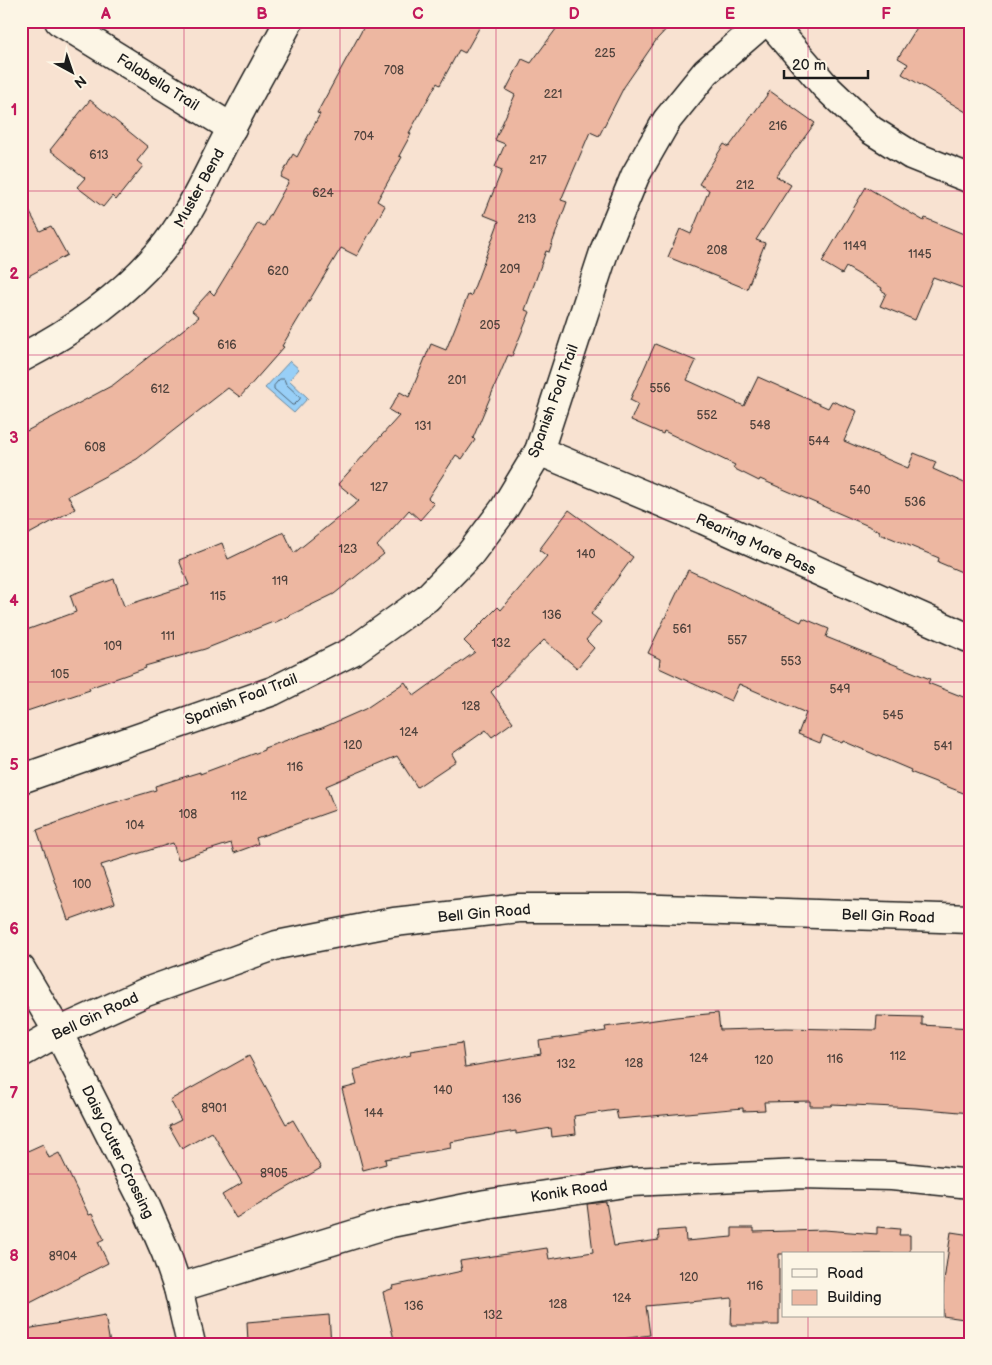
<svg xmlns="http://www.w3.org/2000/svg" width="992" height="1365" viewBox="0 0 992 1365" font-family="'Balsamiq Sans',sans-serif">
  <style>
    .water { fill: #98cff7; stroke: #66879f }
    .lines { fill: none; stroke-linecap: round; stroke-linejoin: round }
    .shore { stroke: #4e6474; stroke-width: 1 }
    .building { fill: #edb7a1; stroke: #1c1c1c }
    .minor-casing { stroke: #1c1c1c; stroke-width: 31 }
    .minor { stroke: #fcf5e5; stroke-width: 28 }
    .grid { fill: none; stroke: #c2185b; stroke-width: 1; stroke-opacity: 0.55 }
    .labels { text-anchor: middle; stroke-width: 4; stroke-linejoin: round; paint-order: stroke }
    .number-label { font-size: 12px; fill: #50433d }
    .street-label { font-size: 15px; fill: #1c1c1c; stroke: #fcf5e5 }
    .neatline { fill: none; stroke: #c2185b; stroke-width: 2 }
    .grid-label { font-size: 16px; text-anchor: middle; font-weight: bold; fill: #c2185b }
  </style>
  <rect width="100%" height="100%" fill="#f8e2d1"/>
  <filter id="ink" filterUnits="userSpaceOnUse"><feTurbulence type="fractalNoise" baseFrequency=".02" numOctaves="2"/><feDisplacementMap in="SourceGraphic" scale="10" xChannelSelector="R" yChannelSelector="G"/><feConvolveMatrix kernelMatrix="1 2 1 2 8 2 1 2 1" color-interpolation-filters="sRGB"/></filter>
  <g filter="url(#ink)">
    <polygon class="water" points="290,361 299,369 289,380 308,398 294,413 265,388"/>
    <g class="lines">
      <polygon class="shore" points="280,379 284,379 286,384 300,397 300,399 294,405 292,405 274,389 274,386"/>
    </g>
    <g class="building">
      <polygon points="367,21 483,21 465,53 459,50 440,85 437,83 409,133 411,134 399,156 402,157 377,201 385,206 357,256 341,248 282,346 284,347 240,397 228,388 137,459 68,496 75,509 29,534 21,520 21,434 113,385 199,317 192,311 210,291 214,295 258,223 264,226 289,181 281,177 293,154 297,157 320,114 317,113"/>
      <polygon points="562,21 674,21 657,39 624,87 599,136 590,132 561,200 567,202 549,252 546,251 525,310 530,312 512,356 508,355 473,438 475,440 462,459 456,455 428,498 434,504 420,520 409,510 377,546 384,554 334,594 274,623 273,622 205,649 145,666 146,668 89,688 90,690 21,713 21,632 76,612 70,595 114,579 124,606 189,585 179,560 222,543 228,559 284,532 294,553 359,501 338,484 399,416 389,410 400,392 409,397 431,344 446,350 468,295 471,296 499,221 484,215 502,170 495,167 505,144 495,140 515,95 506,90 522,59 531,63"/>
      <polygon points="921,21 971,21 971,115 902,74 908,64 898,58"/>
      <polygon points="770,91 815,123 776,176 791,185 756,240 765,243 747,289 668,257 680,229 691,234 709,190 699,184 724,144 729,147"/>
      <polygon points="90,100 148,147 137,161 143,166 116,200 112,196 103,207 77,187 85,178 50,150"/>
      <polygon points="866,187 924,221 925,218 971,237 971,291 933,277 915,320 880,306 886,293 881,290 882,288 846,267 842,274 822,262"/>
      <polygon points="21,196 40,231 51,226 67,255 21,280"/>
      <polygon points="655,344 696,361 687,380 744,406 758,377 828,408 832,401 857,411 844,441 908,468 914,453 936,462 933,469 971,486 971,576 938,562 939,558 879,533 880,531 760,479 759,481 733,468 735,465 664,431 663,434 631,420 638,404 630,400"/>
      <polygon points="569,510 633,557 591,614 601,622 586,640 594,648 577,668 544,640 491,692 513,722 492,737 486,730 452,754 456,761 417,787 397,756 326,786 335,810 256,838 258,844 234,853 231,843 178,860 173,843 101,865 115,903 68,920 37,830 102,806 156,790 155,786 200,772 200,774 264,750 264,748 322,728 365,709 405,682 414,696 475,652 464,641 498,607 501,610 547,556 539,550"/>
      <polygon points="688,570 801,622 803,618 829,629 826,637 930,679 928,683 971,700 971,796 910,772 911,770 843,741 842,743 823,735 820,743 798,734 806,713 739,684 731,701 659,668 660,659 648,653"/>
      <polygon points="718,1013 720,1030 786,1028 876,1030 877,1016 922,1017 922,1025 971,1028 971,1113 915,1108 832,1104 831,1106 810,1106 810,1101 764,1102 765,1110 743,1111 743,1108 618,1119 616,1110 574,1116 576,1134 552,1137 551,1128 516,1134 516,1131 450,1142 451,1148 385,1159 386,1164 363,1170 342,1089 357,1085 353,1070 411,1055 410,1051 462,1043 465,1067 541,1054 539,1041 606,1031 605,1027 676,1017"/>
      <polygon points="249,1056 286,1124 293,1120 321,1168 236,1218 222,1195 242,1183 212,1132 182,1149 169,1126 181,1120 170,1100"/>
      <polygon points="43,1144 49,1158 59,1153 89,1215 92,1214 104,1239 98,1242 108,1263 28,1304 21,1292 21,1154"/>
      <polygon points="606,1202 614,1246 659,1240 658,1231 685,1229 686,1241 732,1237 732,1228 754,1228 754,1232 824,1230 877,1234 877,1227 900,1229 899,1235 910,1235 910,1254 779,1254 779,1325 731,1325 732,1298 646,1306 650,1335 586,1344 395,1344 383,1292 394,1288 393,1286 462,1271 460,1261 547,1248 549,1259 593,1252 587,1204"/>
      <polygon points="951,1232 971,1235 971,1320 943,1316 943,1288"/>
      <polygon points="105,1315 110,1344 21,1344 21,1330"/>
      <polygon points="329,1315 331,1344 248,1344 247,1322"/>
    </g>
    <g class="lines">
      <defs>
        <g id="minor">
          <polyline points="59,21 232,128"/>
          <polyline points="769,21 826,87 871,130 911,155 971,179"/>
          <path d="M21 358C73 331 121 297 159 253 189 218 207 175 228 135 247 97 269 59 289 21"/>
          <polyline points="539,451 704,520 971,639"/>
          <polyline points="21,779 273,691 353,651 427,598 470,554 504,509 539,451 605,249 635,176 667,120 706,72 765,21"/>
          <polyline points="21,969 58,1032 144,1202 166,1253 178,1288 191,1344"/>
          <polyline points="21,1053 58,1032 146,992 277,945 394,922 518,908 630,908 971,919"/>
          <polyline points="178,1288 391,1223 486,1204 631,1182 800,1174 892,1176 971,1184"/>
        </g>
      </defs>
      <use href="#minor" class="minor-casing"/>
      <use href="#minor" class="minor"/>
    </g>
  </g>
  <path class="grid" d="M184 21V1344M340 21V1344M496 21V1344M652 21V1344M808 21V1254M21 191H971M21 355H971M21 519H971M21 682H971M21 846H971M21 1010H971M21 1174H971M808 1316V1344"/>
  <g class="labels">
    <g class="number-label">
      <text x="605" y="57">225</text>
      <text x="394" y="74">708</text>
      <text x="553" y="98">221</text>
      <text x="778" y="130">216</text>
      <text x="364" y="140">704</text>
      <text x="99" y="159">613</text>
      <text x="538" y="164">217</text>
      <text x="745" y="189">212</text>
      <text x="323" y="197">624</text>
      <text x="527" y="223">213</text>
      <text x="855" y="250">1149</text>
      <text x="717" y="254">208</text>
      <text x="920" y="258">1145</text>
      <text x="510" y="273">209</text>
      <text x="278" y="275">620</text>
      <text x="490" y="329">205</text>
      <text x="227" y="349">616</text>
      <text x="457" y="384">201</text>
      <text x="660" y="392">556</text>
      <text x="160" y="393">612</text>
      <text x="707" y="419">552</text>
      <text x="760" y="429">548</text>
      <text x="423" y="430">131</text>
      <text x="819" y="445">544</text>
      <text x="95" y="451">608</text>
      <text x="379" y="491">127</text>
      <text x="860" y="494">540</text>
      <text x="915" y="506">536</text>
      <text x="348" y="553">123</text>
      <text x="586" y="558">140</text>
      <text x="280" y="585">119</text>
      <text x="218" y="600">115</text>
      <text x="552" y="619">136</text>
      <text x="682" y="633">561</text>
      <text x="168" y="640">111</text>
      <text x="737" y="644">557</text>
      <text x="501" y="647">132</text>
      <text x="113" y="650">109</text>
      <text x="791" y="665">553</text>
      <text x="60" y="678">105</text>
      <text x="840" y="693">549</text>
      <text x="471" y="710">128</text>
      <text x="893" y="719">545</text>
      <text x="409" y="736">124</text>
      <text x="353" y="749">120</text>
      <text x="943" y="750">541</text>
      <text x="295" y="771">116</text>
      <text x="239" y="800">112</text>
      <text x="188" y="818">108</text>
      <text x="135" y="829">104</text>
      <text x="82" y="888">100</text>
      <text x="898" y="1060">112</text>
      <text x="699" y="1062">124</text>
      <text x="835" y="1063">116</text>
      <text x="764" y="1064">120</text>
      <text x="634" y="1067">128</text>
      <text x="566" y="1068">132</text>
      <text x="443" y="1094">140</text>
      <text x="512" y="1103">136</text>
      <text x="214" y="1112">8901</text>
      <text x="374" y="1117">144</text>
      <text x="274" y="1177">8905</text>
      <text x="63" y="1260">8904</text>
      <text x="689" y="1281">120</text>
      <text x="755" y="1290">116</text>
      <text x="622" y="1302">124</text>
      <text x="558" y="1308">128</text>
      <text x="414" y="1310">136</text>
      <text x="493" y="1319">132</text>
    </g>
    <g class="street-label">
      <text transform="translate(158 82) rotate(32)" y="5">Falabella Trail</text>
      <text transform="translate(199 188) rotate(-61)" y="5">Muster Bend</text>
      <text transform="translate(553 401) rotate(-70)" y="5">Spanish Foal Trail</text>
      <text transform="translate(756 544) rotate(24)" y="5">Rearing Mare Pass</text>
      <text transform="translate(241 699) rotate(-21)" y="5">Spanish Foal Trail</text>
      <text transform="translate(484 913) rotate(-5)" y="5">Bell Gin Road</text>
      <text transform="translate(888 916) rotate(2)" y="5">Bell Gin Road</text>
      <text transform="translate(95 1016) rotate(-25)" y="5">Bell Gin Road</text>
      <text transform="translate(118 1152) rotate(64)" y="5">Daisy Cutter Crossing</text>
      <text transform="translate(569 1191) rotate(-9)" y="5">Konik Road</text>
    </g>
  </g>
  <rect width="992" height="1365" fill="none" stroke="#fcf5e5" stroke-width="55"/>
  <rect x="782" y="1252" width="162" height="65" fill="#fcf5e5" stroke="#a29e95"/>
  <rect x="792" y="1269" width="25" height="8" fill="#fcf5e5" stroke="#a29e95"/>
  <text x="827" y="1278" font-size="15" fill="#1c1c1c">Road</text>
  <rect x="792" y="1290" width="25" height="15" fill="#edb7a1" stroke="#a29e95"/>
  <text x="827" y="1302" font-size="15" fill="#1c1c1c">Building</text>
  <g transform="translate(72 72) rotate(140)" stroke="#fcf5e5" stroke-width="4" paint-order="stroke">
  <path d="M0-4L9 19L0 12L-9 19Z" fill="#1c1c1c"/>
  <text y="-8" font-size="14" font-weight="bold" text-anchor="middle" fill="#1c1c1c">N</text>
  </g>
  <path d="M784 70v8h84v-8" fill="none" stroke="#1c1c1c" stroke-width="2.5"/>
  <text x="792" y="70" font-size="15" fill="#1c1c1c" stroke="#fcf5e5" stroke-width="4" paint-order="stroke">20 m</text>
  <rect x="28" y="28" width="936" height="1310" class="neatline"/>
  <g class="grid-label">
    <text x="106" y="19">A</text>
    <text x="262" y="19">B</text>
    <text x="418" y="19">C</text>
    <text x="574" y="19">D</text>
    <text x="730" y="19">E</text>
    <text x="886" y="19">F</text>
    <text x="14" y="115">1</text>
    <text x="14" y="279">2</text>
    <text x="14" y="443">3</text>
    <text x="14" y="606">4</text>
    <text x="14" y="770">5</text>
    <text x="14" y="934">6</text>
    <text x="14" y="1098">7</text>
    <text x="14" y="1261">8</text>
  </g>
</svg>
